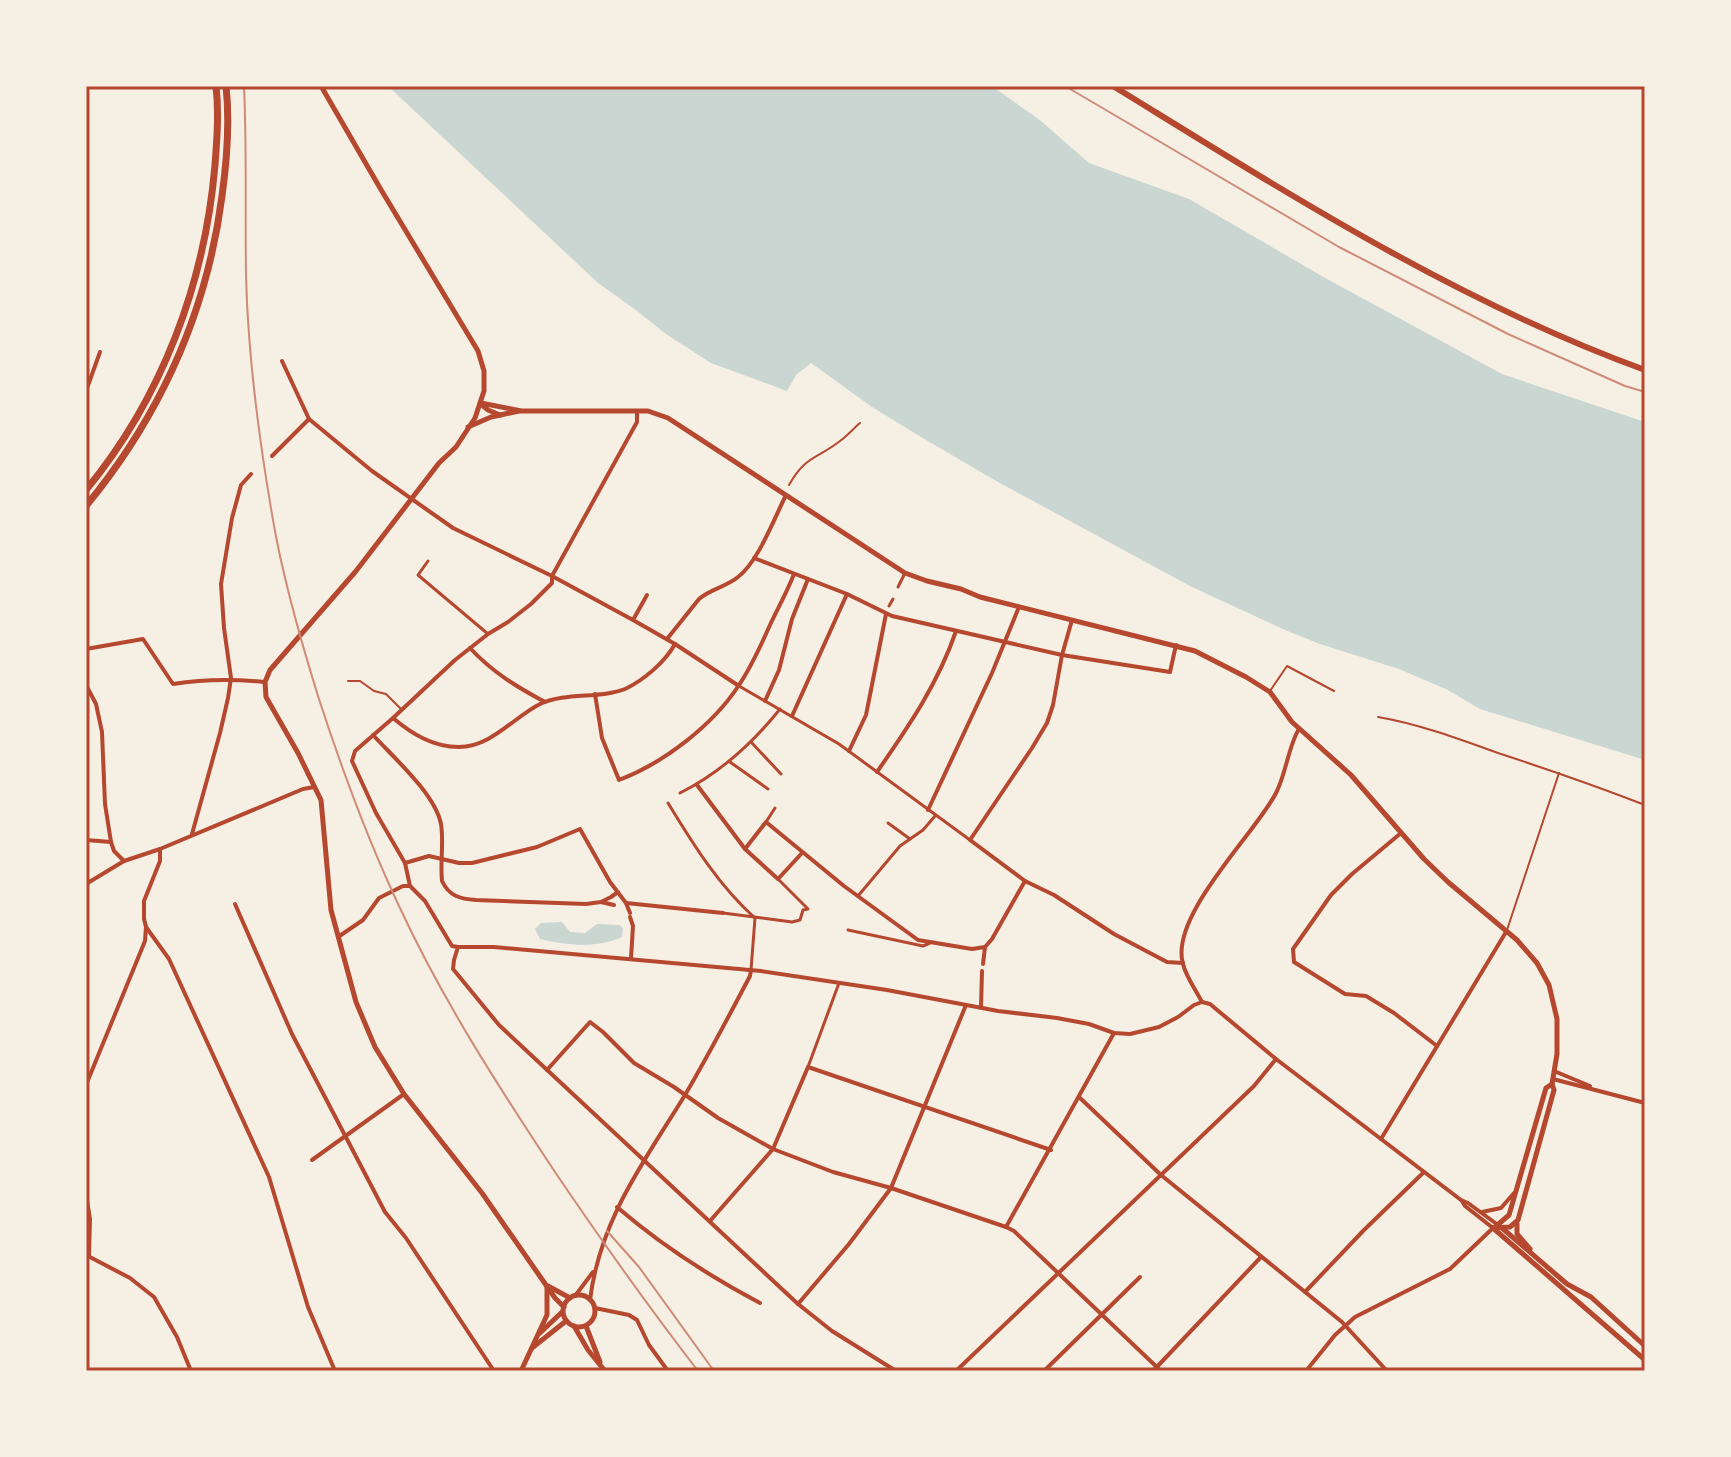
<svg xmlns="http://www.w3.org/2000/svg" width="1731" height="1457" viewBox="0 0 1731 1457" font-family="Mulish,sans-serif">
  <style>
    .water { fill: #c9d6d2 }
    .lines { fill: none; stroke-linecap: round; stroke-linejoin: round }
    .service { stroke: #b5482f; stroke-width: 2 }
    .pedestrian { stroke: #b5482f; stroke-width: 3 }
    .minor { stroke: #b5482f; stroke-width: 4 }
    .tertiary { stroke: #b5482f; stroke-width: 5 }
    .primary { stroke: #b5482f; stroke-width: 6 }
    .trunk { stroke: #b5482f; stroke-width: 7 }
    .rail { stroke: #cf8b77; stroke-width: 2 }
    .neatline { fill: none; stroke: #b5482f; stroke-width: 3 }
  </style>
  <rect width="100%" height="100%" fill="#f6efe4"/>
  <g class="water">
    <polygon points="388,86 992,86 1041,121 1089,163 1189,199 1327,279 1502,374 1645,422 1645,760 1480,709 1448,690 1399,669 1320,644 1285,630 1190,586 998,482 921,437 872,407 811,363 796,375 787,391 711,363 666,334 636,310 598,283"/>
    <path d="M562 922 570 932 585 933 597 924 620 925 623 929 622 937C596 949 566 945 540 939L535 929 541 923Z"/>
  </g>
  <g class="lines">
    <g class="service">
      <path d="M789 485C805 456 817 459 840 441 847 436 853 429 860 423"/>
      <polyline points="348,681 360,681 374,691 386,694 401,709"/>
      <polyline points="1270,691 1287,666 1334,691"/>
      <path d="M1378 717C1419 724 1459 739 1498 753 1547 769 1596 786 1645 805"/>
      <polyline points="1507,930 1559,773"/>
    </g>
    <g class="pedestrian">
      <polyline points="428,561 418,575 488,634"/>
      <polyline points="898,587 905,573"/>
      <polyline points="889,606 893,599"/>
      <polyline points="739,686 839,744 970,840"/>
      <polyline points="751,742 781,774"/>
      <polyline points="730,762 768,789"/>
      <path d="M680 793C720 773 752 744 780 709"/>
      <path d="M668 803C693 844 719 886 755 918"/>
      <polyline points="766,822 775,808"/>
      <polyline points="888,823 910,839"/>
      <polyline points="858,896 900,846 923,830 935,816"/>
      <polyline points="723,913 792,922 800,920 803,910 808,909 778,879"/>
      <polyline points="848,930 923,946 930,943"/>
      <polyline points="751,970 755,918"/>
      <polyline points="808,1067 839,983"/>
    </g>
    <g class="minor">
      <polyline points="282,361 309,419 372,471 453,528 552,576 633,620 675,644 739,686"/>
      <polyline points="86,391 100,352"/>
      <polyline points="272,456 309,419"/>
      <polyline points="754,558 847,594 892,616 1062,655 1170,672 1176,645"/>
      <polyline points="633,620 647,595"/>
      <polyline points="1072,620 1062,655 1053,705 1047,723 1032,748 970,840 1025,881 1054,895 1114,934 1167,962 1183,963"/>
      <path d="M667 639 699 599C710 589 726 587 738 577 758 562 774 519 786 495"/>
      <path d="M470 648C492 672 517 687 545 702"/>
      <path d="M86 649 143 639 173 684C204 679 234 679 265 682"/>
      <polyline points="86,685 96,704 102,732 105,804 111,842 114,851 124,861"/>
      <path d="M595 694 602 738 619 780C664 763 713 725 739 685 752 666 761 645 770 625 778 608 787 592 794 574"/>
      <polyline points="765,701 779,670 792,619 808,579"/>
      <polyline points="792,716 847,594"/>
      <path d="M393 718C412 734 433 747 459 747 491 747 514 717 540 704 566 692 600 699 625 689 644 680 665 662 675 644"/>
      <path d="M373 735C394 758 435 794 441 824 444 843 440 862 442 881 449 896 460 899 476 900L586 904 601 902 611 897 618 892"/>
      <polyline points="849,751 866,715 886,614"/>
      <path d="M877 772C908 727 938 684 956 631"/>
      <polyline points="697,785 745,849 778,879 802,853"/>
      <polyline points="928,810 992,673 1019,607"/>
      <polyline points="1401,833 1352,874 1331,895 1293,949 1294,962 1345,994 1366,996 1394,1013 1437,1046"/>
      <polyline points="192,834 220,733 228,698 231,678 224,628 221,584 232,518 241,485 251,474"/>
      <polyline points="86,840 111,842"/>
      <polyline points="745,849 766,822 844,886 918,940 972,949 985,947 992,939 1025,881"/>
      <polyline points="405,863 429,856 459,863 472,863 537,847 580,829 610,882 626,903 630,913"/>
      <polyline points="86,884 124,861 160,849 303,789 314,787"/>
      <polyline points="601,902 614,905"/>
      <polyline points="626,903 723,913"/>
      <polyline points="235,904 292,1034 385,1212 406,1238 494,1371"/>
      <polyline points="630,917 633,926 631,958"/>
      <polyline points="146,927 169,959 269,1177 308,1307 335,1371"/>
      <polyline points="338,937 363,920 379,898 403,886 410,886"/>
      <polyline points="458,947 494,947 761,971 887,990 998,1011 1057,1018 1089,1024 1114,1033 1130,1034 1159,1027 1178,1017 1194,1005 1202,1002"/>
      <polyline points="458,947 452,946 425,901 410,886 405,863 376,813 352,761 355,751 393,718 455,660 488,634 508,622 531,604 552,583 552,576 637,422 637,411"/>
      <polyline points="458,947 454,960 453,969 499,1025 798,1304 832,1331 896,1371"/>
      <polyline points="983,964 985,947"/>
      <polyline points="1202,1002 1210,1004 1276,1059 1461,1200 1468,1203 1498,1225"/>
      <path d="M1202 1002C1196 990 1186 977 1183 964 1169 916 1255 834 1276 793 1286 774 1289 744 1299 729"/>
      <polyline points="981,1007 982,971"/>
      <polyline points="547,1070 590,1022 603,1032 634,1063 674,1087 718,1118 773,1149 833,1172 891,1188 1006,1227 1014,1231 1161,1371"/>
      <polyline points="1554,1071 1590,1086"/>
      <polyline points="1553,1079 1645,1103"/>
      <polyline points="86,1085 145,941 146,927 144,919 144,901 160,861 160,849"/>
      <polyline points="1079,1097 1161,1175 1342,1322 1387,1371"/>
      <polyline points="1381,1139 1506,932"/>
      <polyline points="312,1160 404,1094"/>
      <polyline points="86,1194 90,1219 89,1255"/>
      <path d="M617 1207C661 1245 709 1276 760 1303"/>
      <polyline points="1482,1212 1501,1208 1514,1193"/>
      <polyline points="710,1221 773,1149 808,1067 1051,1150"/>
      <polyline points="1006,1227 1114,1033"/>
      <polyline points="86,1255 130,1278 154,1297 177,1337 191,1371"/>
      <polyline points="1305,1292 1364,1230 1424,1172"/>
      <polyline points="575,1296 593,1272"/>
      <path d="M590 1300C600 1219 644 1162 685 1095 708 1056 729 1016 750 976L751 970"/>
      <polyline points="798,1304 849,1244 891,1188 966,1005"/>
      <polyline points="595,1308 629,1315 637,1320 649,1345 668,1371"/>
      <polyline points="956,1371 1254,1086 1276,1059"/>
      <polyline points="1044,1371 1140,1277"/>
      <polyline points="1153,1371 1261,1257"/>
      <polyline points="1306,1371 1335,1335 1355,1317 1450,1269 1493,1228 1465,1206 1462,1201"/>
    </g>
    <g class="tertiary">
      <polyline points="321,86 380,188 478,351 484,371 484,391 475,418 456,447 439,463 356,571 270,670 265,682 266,697 298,753 321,800 331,910 356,1002 375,1047 404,1094 482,1193 555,1298 564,1307"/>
      <polyline points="481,403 521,411 648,411 668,418 905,573 927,581 961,589 980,597 1195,651 1246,677 1270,692 1292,722 1351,775 1424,859 1448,882 1517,940 1537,963 1549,985 1557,1019 1557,1054 1552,1084 1554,1090 1518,1220 1510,1227 1493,1228"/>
      <polyline points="481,404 488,410 500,415"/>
      <polyline points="468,427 491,417 519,411"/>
      <polyline points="1517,1224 1517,1234 1530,1249"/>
      <polyline points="1493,1228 1645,1360"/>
      <polyline points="1494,1228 1509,1215 1546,1088 1552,1084"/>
      <polyline points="1502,1228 1567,1284 1591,1297 1645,1346"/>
      <polyline points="548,1286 570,1298"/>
      <circle cx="579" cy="1311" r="16"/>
      <polyline points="574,1326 588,1350 605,1371"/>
      <polyline points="586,1326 600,1362"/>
      <polyline points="540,1333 562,1312"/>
      <polyline points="532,1348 566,1321"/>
      <polyline points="521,1371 547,1315 547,1286"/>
    </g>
    <path class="primary" d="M1113 86C1284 191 1455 301 1645 370"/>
    <g class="trunk">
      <path d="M86 490C162 398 205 283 215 165 217 139 219 112 216 86"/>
      <path d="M86 506C160 416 207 312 222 196 227 160 230 123 226 86"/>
    </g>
    <g class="rail">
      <path d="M244 86C247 149 245 212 246 275 248 357 259 440 273 520 283 579 300 638 318 696 341 767 367 838 399 906 442 999 498 1086 555 1172 601 1240 648 1306 698 1371"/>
      <polyline points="1065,86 1339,247 1508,334 1625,386 1645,392"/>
      <polyline points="607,1231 639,1267 714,1371"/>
    </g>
  </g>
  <rect width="1731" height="1457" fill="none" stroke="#f6efe4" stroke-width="176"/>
  <rect x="88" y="88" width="1555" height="1281" class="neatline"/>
</svg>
